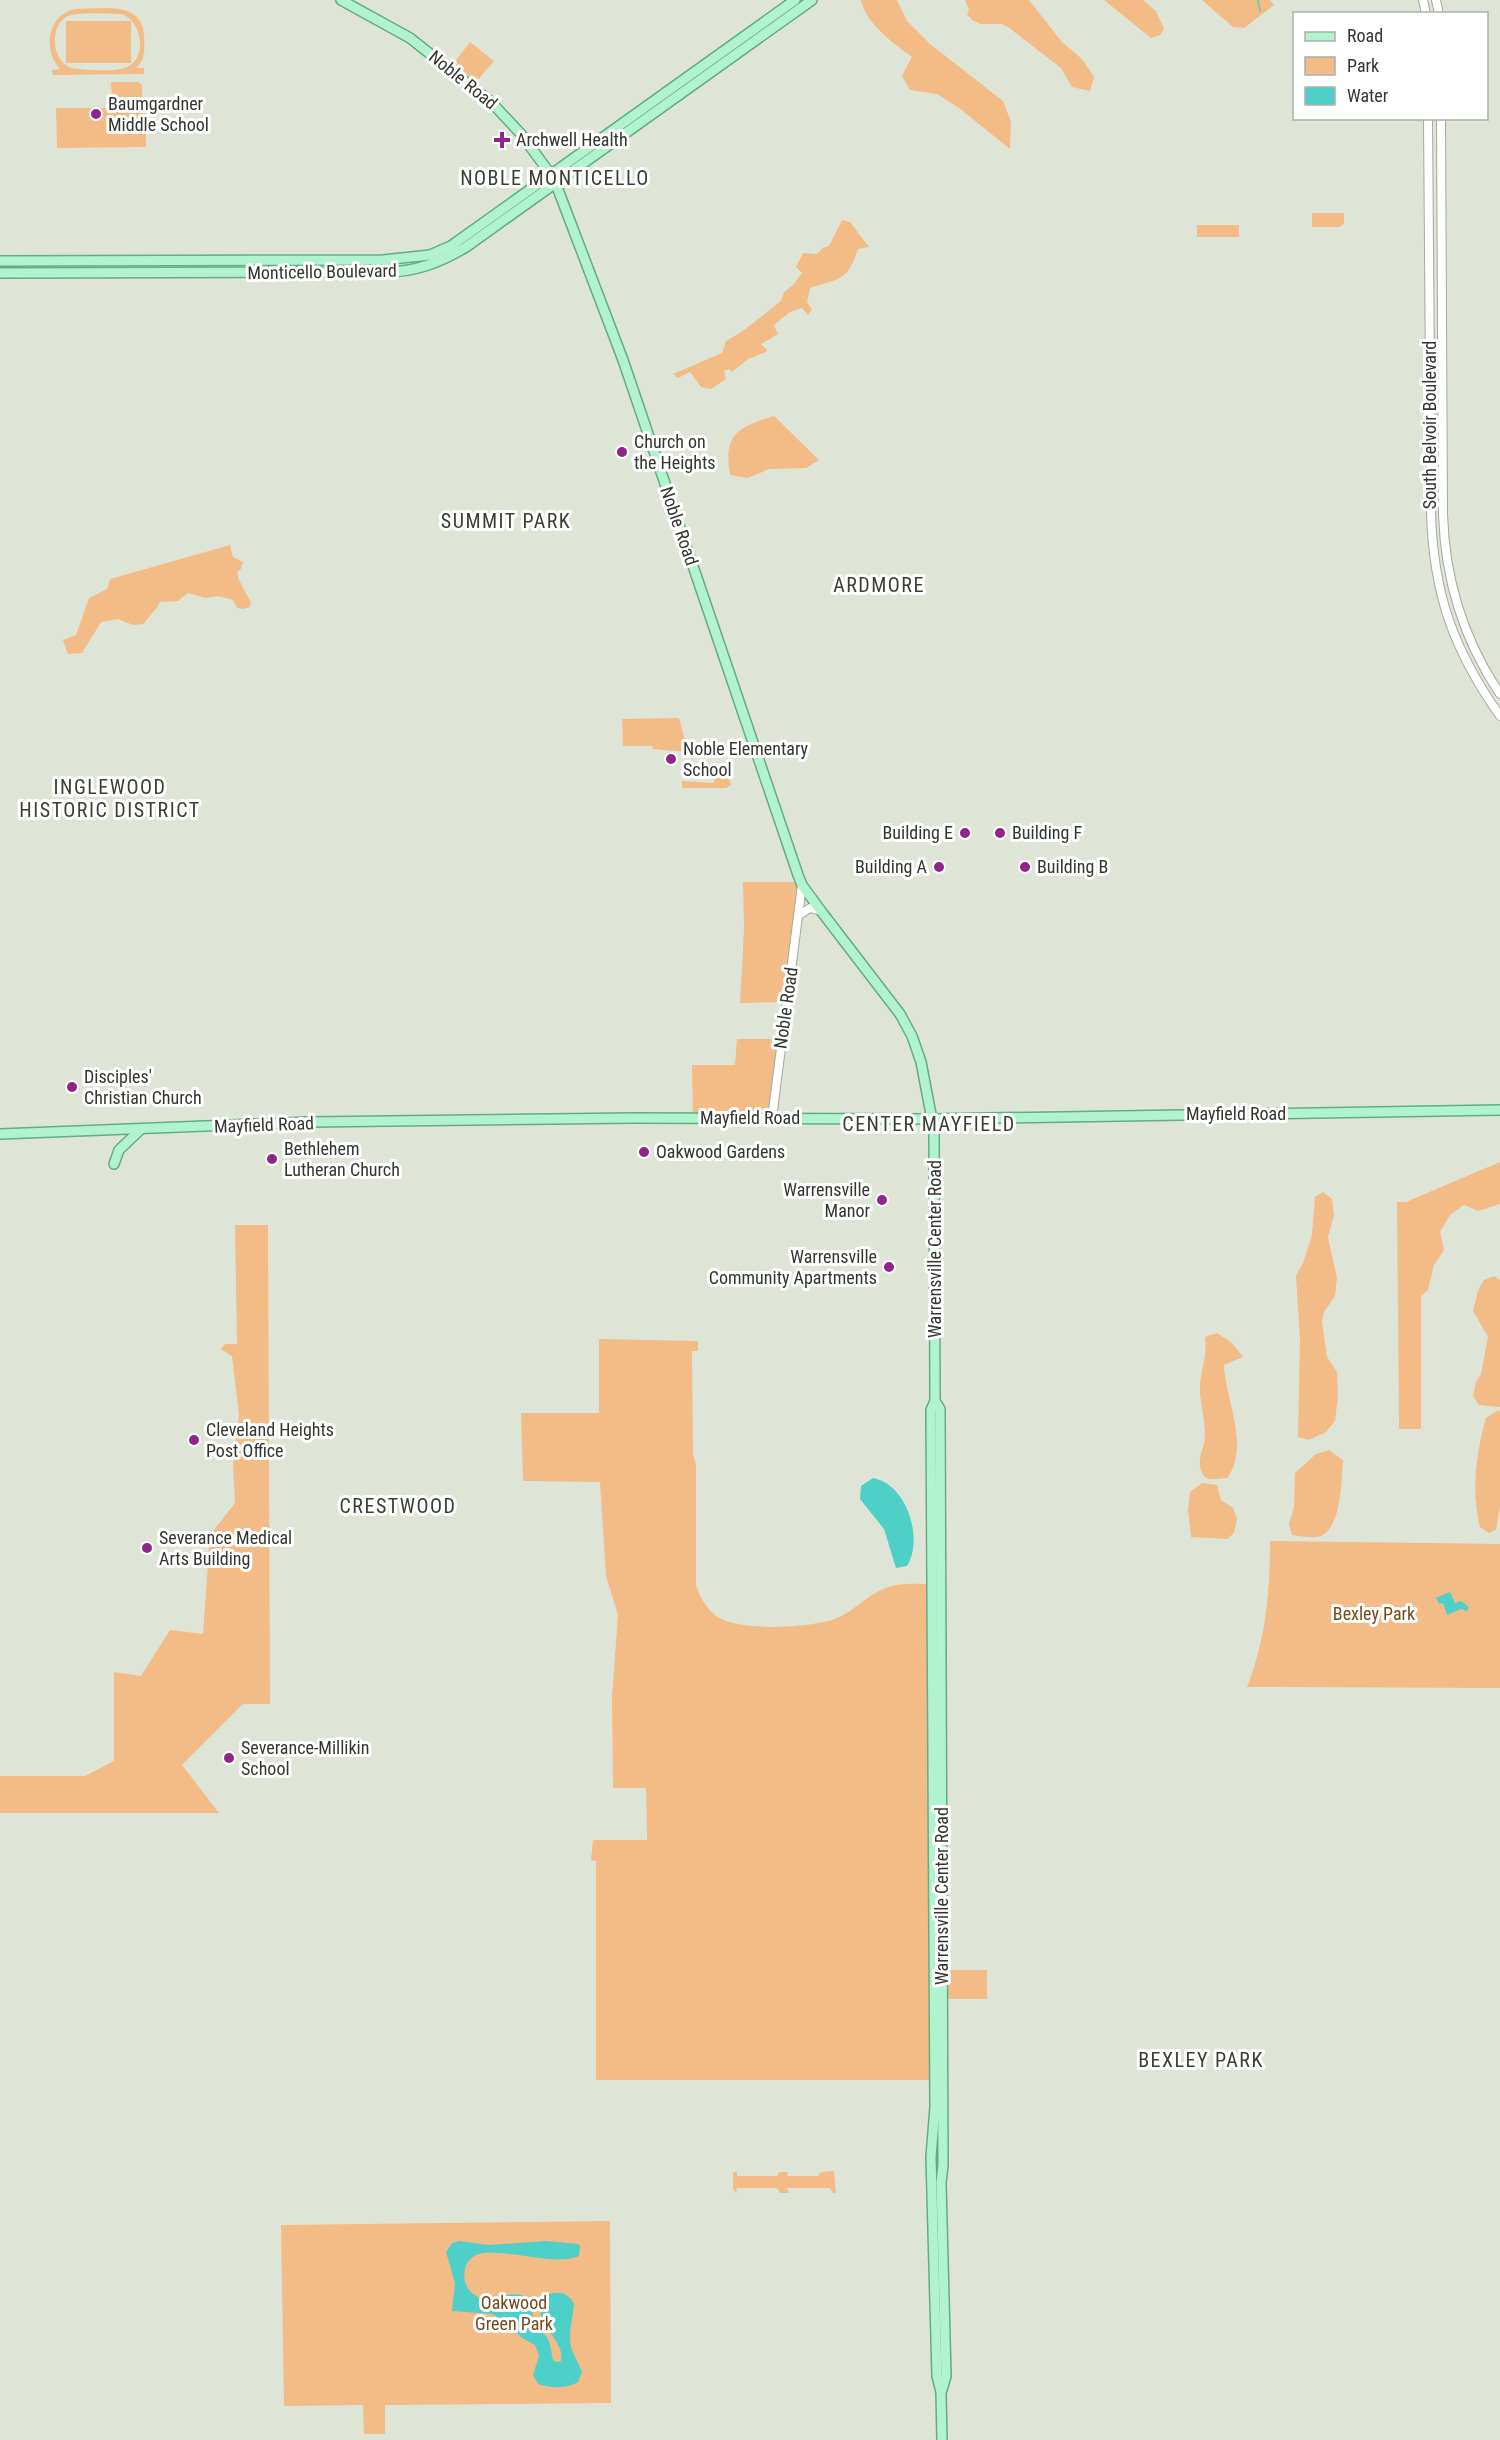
<svg xmlns="http://www.w3.org/2000/svg" width="1500" height="2440" viewBox="0 0 1500 2440" font-family="'Roboto Condensed',sans-serif">
  <style>
    .green { fill: #f3bb86; fill-rule: evenodd }
    .water { fill: #4ecfc7 }
    .lines { fill: none; stroke-linecap: round; stroke-linejoin: round }
    .stream { stroke: #4ecfc7; stroke-width: 1.5 }
    .minor-casing { stroke: #a4aa9c; stroke-width: 10 }
    .major-casing { stroke: #64ac83; stroke-width: 12 }
    .minor { stroke: #fff; stroke-width: 8 }
    .major { stroke: #b2f3cf; stroke-width: 9 }
    .poi-dot { fill: #902589; stroke: #fff; stroke-width: 2 }
    .labels { text-anchor: middle; stroke-width: 6; stroke-linejoin: round; paint-order: stroke }
    .street-label { font-size: 18px; fill: #333630; stroke: #fff }
    .poi-label { font-size: 18px; fill: #333630; stroke: #fff; text-anchor: start }
    .park-label { font-size: 18px; fill: #754919; stroke: #fff }
    .neighbourhood-label { font-size: 20px; letter-spacing: 1.5px; fill: #393f33; stroke: #fff }
  </style>
  <rect width="100%" height="100%" fill="#dfe5d6"/>
  <g class="green">
    <path d="M861 0H897L907 21 930 44 1003 101 1011 122 1010 149 959 108 937 94 910 90 902 76 912 57C892 42 867 25 861 0Z"/>
    <polygon points="965,0 1029,0 1062,42 1082,59 1094,77 1090,91 1072,87 1061,68 1008,27 1002,24 981,24 972,20 967,14 969,10"/>
    <polygon points="1104,0 1143,0 1156,11 1164,29 1160,35 1151,38"/>
    <polygon points="1202,0 1270,0 1274,5 1244,28 1233,27"/>
    <path d="M76 9C101 9 144 0 144 37 145 50 145 59 136 68H144V74L53 75 52 70 60 69C42 50 48 13 76 9ZM121 14C141 19 148 56 129 66 116 73 93 70 78 69 53 69 47 28 66 17 77 11 108 14 121 14Z"/>
    <rect x="66" y="21" width="65" height="42"/>
    <polygon points="470,42 494,61 476,82 454,63"/>
    <polygon points="111,82 138,82 142,85 142,107 146,107 146,147 57,148 56,108 116,108 112,99"/>
    <polygon points="1312,213 1344,213 1344,224 1339,227 1312,227"/>
    <path d="M842 220 850 222 869 247 858 249C847 282 840 278 810 288L807 302 812 309 808 315 802 308 790 312 774 325 778 334 761 344 767 350 766 352 748 359 732 372 729 369 724 371 726 379 711 389 701 387 690 372 678 378 673 374 722 353 726 341 743 331 781 301 784 292 793 285 802 273 796 267 803 253 817 254 823 248 829 246Z"/>
    <rect x="1197" y="225" width="42" height="12"/>
    <path d="M774 416 819 460 806 468 769 469 748 478 730 475C723 434 738 427 774 416Z"/>
    <path d="M230 545 233 557 243 562 241 569 237 572 239 580 251 603 250 607 243 609 237 608 233 600 218 596 205 598 188 593 178 601 160 602C156 611 149 615 144 624L133 625 118 619 101 622 82 653 68 654 63 640 76 635 89 598 107 589 110 579Z"/>
    <polygon points="679,718 688,752 653,749 652,746 623,746 622,719"/>
    <polygon points="725,769 731,785 726,788 682,788 682,781 714,783 714,770"/>
    <polygon points="743,882 801,882 787,1002 740,1003 744,928"/>
    <polygon points="737,1039 781,1039 772,1118 693,1118 692,1065 735,1065"/>
    <polygon points="1500,1162 1500,1204 1478,1211 1464,1205 1450,1215 1440,1232 1444,1250 1434,1265 1428,1290 1421,1296 1421,1429 1399,1429 1397,1202 1406,1202"/>
    <polygon points="1323,1192 1332,1199 1334,1215 1328,1237 1337,1278 1335,1296 1324,1312 1322,1322 1327,1357 1337,1372 1338,1396 1335,1421 1326,1432 1309,1440 1298,1437 1300,1338 1296,1276 1303,1263 1312,1235 1315,1197"/>
    <polygon points="235,1225 268,1225 270,1704 243,1704 182,1765 219,1813 0,1813 0,1776 85,1776 114,1761 114,1672 141,1676 170,1630 203,1634 210,1535 235,1503 233,1465 239,1415 232,1356 221,1349 225,1344 237,1344"/>
    <polygon points="1494,1276 1500,1280 1500,1407 1479,1405 1473,1396 1476,1382 1481,1374 1488,1337 1473,1311 1478,1290 1484,1280"/>
    <path d="M1217 1333 1232 1343 1243 1357 1224 1365C1225 1398 1251 1448 1227 1478 1220 1478 1209 1482 1204 1476 1194 1462 1205 1449 1205 1435 1205 1420 1201 1407 1200 1393 1199 1373 1208 1356 1205 1337Z"/>
    <path d="M599 1339 698 1341V1351H692L693 1454 696 1464V1585C699 1596 707 1609 716 1616 740 1632 808 1628 835 1619 853 1612 867 1595 886 1588 900 1582 918 1584 932 1584L934 2080H596V1861L591 1860 593 1840H647L646 1788H613L612 1697 618 1615 606 1576 600 1482 523 1481 521 1413H599Z"/>
    <path d="M1498 1410 1500 1412V1507L1496 1530 1489 1533 1480 1527C1471 1491 1476 1453 1486 1418Z"/>
    <path d="M1329 1450 1343 1460C1341 1481 1342 1526 1321 1536 1314 1539 1300 1536 1292 1535L1289 1524 1294 1507 1295 1473 1316 1454Z"/>
    <polygon points="1202,1483 1217,1485 1221,1500 1233,1508 1237,1519 1234,1533 1227,1539 1191,1537 1188,1510 1190,1492"/>
    <path d="M1270 1541 1500 1544V1688L1247 1687C1266 1640 1270 1591 1270 1541Z"/>
    <rect x="945" y="1970" width="42" height="29"/>
    <polygon points="737,2171 737,2176 777,2176 779,2172 788,2172 787,2176 818,2176 821,2172 834,2171 836,2193 833,2193 830,2188 787,2188 789,2193 780,2193 777,2188 737,2188 736,2193 733,2189 733,2173"/>
    <polygon points="610,2221 611,2403 385,2405 385,2434 364,2434 363,2405 284,2406 281,2225"/>
  </g>
  <g class="water">
    <path d="M873 1478C907 1484 924 1539 907 1566L896 1568 884 1529 860 1499 861 1486Z"/>
    <polygon points="1450,1592 1455,1603 1461,1601 1469,1607 1467,1611 1461,1609 1447,1615 1443,1603 1439,1604 1436,1598"/>
    <path d="M459 2241 489 2245 546 2241 578 2244 580 2246 579 2256C561 2265 518 2253 497 2253 490 2252 480 2252 474 2256 459 2266 462 2290 478 2297 494 2304 512 2287 527 2298 535 2304 531 2311 533 2320 534 2328 542 2331 547 2337 551 2344 551 2352 553 2360L556 2362 561 2361C565 2340 538 2330 540 2303L549 2294C560 2291 569 2293 574 2304 573 2319 567 2335 572 2350 575 2357 579 2365 582 2372L578 2382C567 2389 550 2388 538 2384L533 2375 539 2356 535 2345 522 2338 505 2321 492 2314 452 2311 455 2283 446 2252 452 2243Z"/>
  </g>
  <g class="lines">
    <polyline class="stream" points="1258,0 1260,11"/>
    <defs>
      <g id="minor">
        <polyline points="1423,0 1426,14"/>
        <polyline points="1436,0 1439,14"/>
        <path d="M1428 118 1431 511C1433 593 1453 649 1500 716"/>
        <path d="M1441 118 1443 514C1445 580 1463 639 1500 694"/>
        <polyline points="799,915 810,908 821,911"/>
        <polyline points="772,1118 802,885"/>
      </g>
      <g id="major">
        <polyline points="341,0 410,38 491,102 521,134 554,179 623,360 798,875 802,885 821,911 900,1014 912,1036 921,1062 934,1130 935,1401 931,1410 935,2107 931,2157 937,2376 941,2392 942,2440"/>
        <polyline points="0,261 383,260 430,255 451,246 795,0"/>
        <path d="M0 273 386 272C416 272 441 262 466 247L812 0"/>
        <polyline points="0,1134 309,1122 634,1118 931,1119 1500,1110"/>
        <polyline points="114,1164 119,1150 140,1130"/>
        <polyline points="935,1401 940,1409 943,2165 941,2183 946,2376 942,2390"/>
      </g>
    </defs>
    <use href="#minor" class="minor-casing"/>
    <use href="#major" class="major-casing"/>
    <use href="#minor" class="minor"/>
    <use href="#major" class="major"/>
  </g>
  <g class="poi-dot">
    <circle cx="96" cy="114" r="6"/>
    <path d="M499 131h6v6h6v6h-6v6h-6v-6h-6v-6h6z"/>
    <circle cx="622" cy="452" r="6"/>
    <circle cx="671" cy="759" r="6"/>
    <circle cx="965" cy="833" r="6"/>
    <circle cx="1000" cy="833" r="6"/>
    <circle cx="939" cy="867" r="6"/>
    <circle cx="1025" cy="867" r="6"/>
    <circle cx="72" cy="1087" r="6"/>
    <circle cx="644" cy="1152" r="6"/>
    <circle cx="272" cy="1159" r="6"/>
    <circle cx="882" cy="1200" r="6"/>
    <circle cx="889" cy="1267" r="6"/>
    <circle cx="194" cy="1440" r="6"/>
    <circle cx="147" cy="1548" r="6"/>
    <circle cx="229" cy="1758" r="6"/>
  </g>
  <g class="labels">
    <g class="street-label">
      <text transform="translate(463 80) rotate(39)" y="6">Noble Road</text>
      <text transform="translate(322 272) rotate(-1)" y="6">Monticello Boulevard</text>
      <text transform="translate(1430 425) rotate(-90)" y="6">South Belvoir Boulevard</text>
      <text transform="translate(679 526) rotate(71)" y="6">Noble Road</text>
      <text transform="translate(786 1008) rotate(-82)" y="6">Noble Road</text>
      <text x="1236" y="1120">Mayfield Road</text>
      <text x="750" y="1124">Mayfield Road</text>
      <text transform="translate(264 1125) rotate(-2)" y="6">Mayfield Road</text>
      <text transform="translate(935 1249) rotate(-90)" y="6">Warrensville Center Road</text>
      <text transform="translate(942 1896) rotate(-90)" y="6">Warrensville Center Road</text>
    </g>
    <g class="poi-label">
      <text x="108" y="110">Baumgardner<tspan x="108" dy="21">Middle School</tspan></text>
      <text x="516" y="146">Archwell Health</text>
      <text x="634" y="448">Church on<tspan x="634" dy="21">the Heights</tspan></text>
      <text x="683" y="755">Noble Elementary<tspan x="683" dy="21">School</tspan></text>
      <text x="953" y="839" text-anchor="end">Building E</text>
      <text x="1012" y="839">Building F</text>
      <text x="927" y="873" text-anchor="end">Building A</text>
      <text x="1037" y="873">Building B</text>
      <text x="84" y="1083">Disciples'<tspan x="84" dy="21">Christian Church</tspan></text>
      <text x="284" y="1155">Bethlehem<tspan x="284" dy="21">Lutheran Church</tspan></text>
      <text x="656" y="1158">Oakwood Gardens</text>
      <text x="870" y="1196" text-anchor="end">Warrensville<tspan x="870" dy="21">Manor</tspan></text>
      <text x="877" y="1263" text-anchor="end">Warrensville<tspan x="877" dy="21">Community Apartments</tspan></text>
      <text x="206" y="1436">Cleveland Heights<tspan x="206" dy="21">Post Office</tspan></text>
      <text x="159" y="1544">Severance Medical<tspan x="159" dy="21">Arts Building</tspan></text>
      <text x="241" y="1754">Severance-Millikin<tspan x="241" dy="21">School</tspan></text>
    </g>
    <g class="park-label">
      <text x="1374" y="1620">Bexley Park</text>
      <text x="514" y="2309">Oakwood<tspan x="514" dy="21">Green Park</tspan></text>
    </g>
    <g class="neighbourhood-label">
      <text x="555" y="185">NOBLE MONTICELLO</text>
      <text x="506" y="528">SUMMIT PARK</text>
      <text x="879" y="592">ARDMORE</text>
      <text x="110" y="794">INGLEWOOD<tspan x="110" dy="23">HISTORIC DISTRICT</tspan></text>
      <text x="929" y="1131">CENTER MAYFIELD</text>
      <text x="398" y="1513">CRESTWOOD</text>
      <text x="1201" y="2067">BEXLEY PARK</text>
    </g>
  </g>
  <rect x="1293" y="12" width="195" height="108" fill="#ffffff" stroke="#adafac" stroke-width="1.5"/>
  <rect x="1305" y="32" width="30" height="9" fill="#b2f3cf" stroke="#adafac" stroke-width="1.5"/>
  <text x="1347" y="42" font-size="18" fill="#333630">Road</text>
  <rect x="1305" y="57" width="30" height="18" fill="#f3bb86" stroke="#adafac" stroke-width="1.5"/>
  <text x="1347" y="72" font-size="18" fill="#333630">Park</text>
  <rect x="1305" y="87" width="30" height="18" fill="#4ecfc7" stroke="#adafac" stroke-width="1.5"/>
  <text x="1347" y="102" font-size="18" fill="#333630">Water</text>
</svg>
